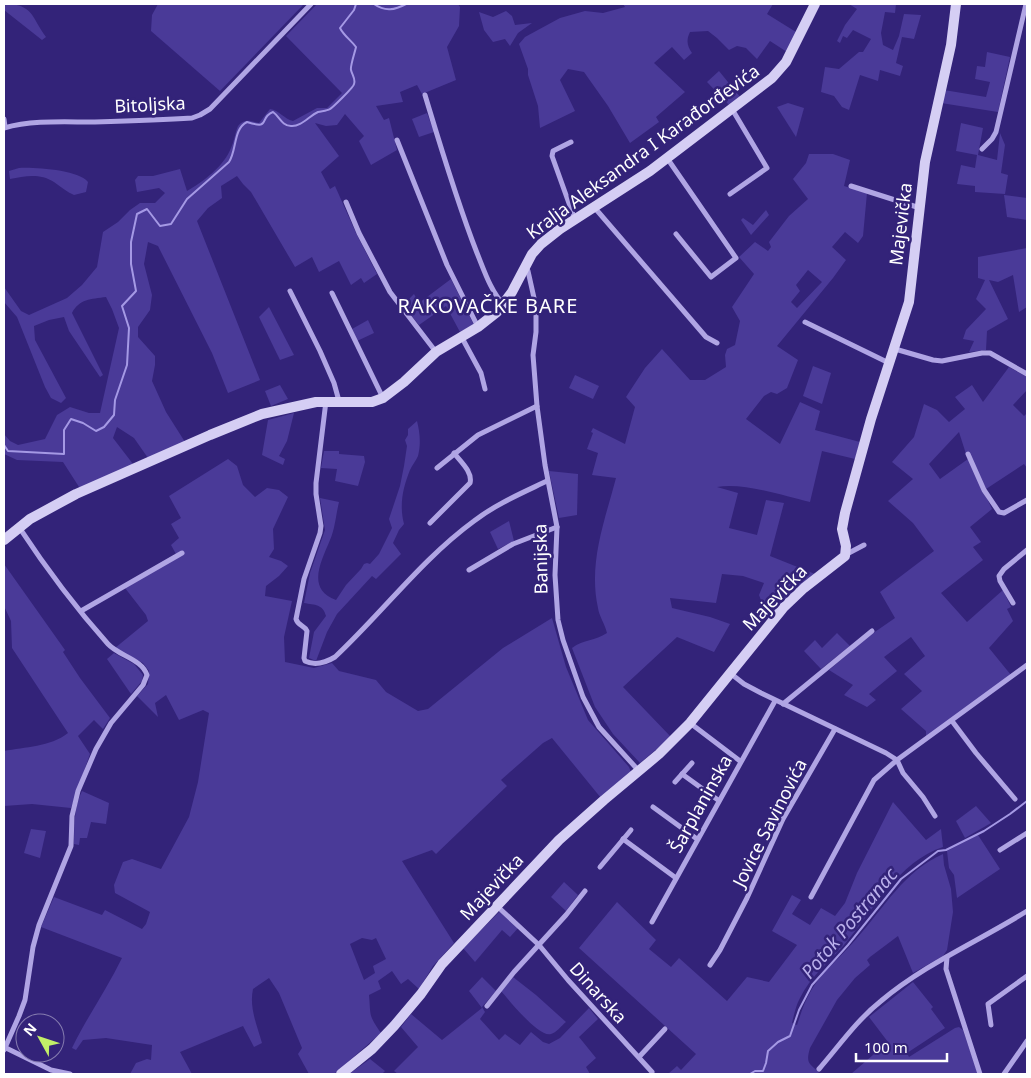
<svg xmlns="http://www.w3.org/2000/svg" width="1031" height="1078" viewBox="0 0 1031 1078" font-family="'Noto Sans',sans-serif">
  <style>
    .green { fill: #4a3a98; fill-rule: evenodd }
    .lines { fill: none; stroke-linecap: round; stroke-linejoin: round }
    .stream { stroke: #a599e5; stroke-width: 2 }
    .street { stroke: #b0a5e4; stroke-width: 5 }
    .secondary { stroke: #d5cef4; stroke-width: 10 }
    .labels { text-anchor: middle; stroke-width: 5; stroke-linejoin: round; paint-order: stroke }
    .street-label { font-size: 18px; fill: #fff; stroke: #332379 }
    .water-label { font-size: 19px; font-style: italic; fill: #bab0ec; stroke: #332379 }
    .quarter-label { font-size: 20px; letter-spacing: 1px; fill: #fff; stroke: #332379 }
  </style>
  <rect width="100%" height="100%" fill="#332379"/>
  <g class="green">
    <path d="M4 4C34 4 31 17 46 37L42 40 4 10Z"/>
    <polygon points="158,4 304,4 220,91 151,31 152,15"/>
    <path d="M317 4H458L460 7 459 26 447 47 456 80 422 94 417 85 400 92 403 102 376 106 384 120 389 118 397 150 371 165 359 141 364 136 345 114 337 125 326 126 315 123 339 156 321 172 330 189 335 186 356 233 377 274 364 283 361 278 351 285 339 261 319 272 312 257 295 267 251 192 243 184 237 176 221 186 222 198 208 208 197 221 260 380 228 393 212 353 158 246 148 242 144 264 152 295 150 310 138 327V337L155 356V365L152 381 166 412 185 442 148 458 134 438 117 427 113 438 133 464 81 490 63 462 17 460 4 454V434L10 441 18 445 45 439 57 415 70 407 89 413H100L119 328 112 309 106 297C91 299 79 299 72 313L103 375 100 377 69 331 64 317 49 320 34 326 35 340 66 398 61 403 51 398 45 387 17 317 4 302V287L21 311 29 315 67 298 82 285 97 267 103 232 118 222 130 210 140 203H155L165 193 159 188 137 192 135 180 138 176H153L180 169 187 191C203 182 224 166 231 148 234 142 235 133 238 126 244 118 251 121 259 123L270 109C279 110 284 119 293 121L317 108H327L342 93 286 36Z"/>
    <path d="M623 4H773L767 14 796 32 787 52 770 41 757 59 746 48 737 46 729 50 717 38 708 31 690 32C686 40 687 46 692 53L684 60 672 47 654 63 685 92 656 117 659 122 630 143 608 106 584 72 568 69 560 80 575 111 540 128 538 106 528 75V69L519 44 525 37 560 18 585 11 603 13 625 7Z"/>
    <polygon points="849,4 896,4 895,13 885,12 881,33 883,45 893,50 899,36 904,14 921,15 914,39 902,37 896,63 903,66 900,76 880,70 878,81 860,75 849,110 842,107 834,96 821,92 825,67 839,69 859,52 863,52 871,39 853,30 847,38 843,36 840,43 837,41 845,25 857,9"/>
    <polygon points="506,11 512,16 515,25 532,23 518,33 510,46 505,39 493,42 484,30 479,12 493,17"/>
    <polygon points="987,52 1010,57 998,112 941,103 944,90 986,97 990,82 975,79 977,66 985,67"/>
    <polygon points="719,71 741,98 730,106 707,82"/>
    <polygon points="788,103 804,108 796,137 777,107"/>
    <polygon points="427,113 434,132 419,137 412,119"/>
    <polygon points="961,123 983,128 978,155 997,160 1000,133 1005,145 1001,173 1008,175 1005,194 975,192 975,186 957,184 961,165 975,168 977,155 956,151"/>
    <path d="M809 154H833L850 160 844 186 867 193 863 236 858 243 845 232 832 247 846 260 833 278 777 346 798 360 787 388 777 394 771 392 764 396 746 419 780 444 800 402 820 411 815 430 860 442 855 459 822 451 810 502C784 496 743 482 717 487L738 493 729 528 757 535 766 500 784 503 770 556 815 574 787 597 768 619 759 595 764 583 743 576 722 574 716 603 670 598 672 608 710 617 730 624 714 652 677 637 623 687 671 737 640 763 613 734 595 707 572 648C584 639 595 641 607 633 605 624 599 616 598 608 588 563 605 520 616 478L592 475 598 453 587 449 593 433 591 432 593 428 625 444 635 407 626 397 645 368 662 349 690 380H705L726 367 725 355 727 349 735 345 740 321 732 307 754 274 739 257 755 242 768 251 771 247 769 242 789 216 808 199 793 179 806 163ZM808 270 822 282 797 308 791 302 800 291 796 285Z"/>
    <path d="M19 168C34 167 79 170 88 182L86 192 74 195C67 192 61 187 54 182 40 173 25 176 10 179L9 171Z"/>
    <polygon points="1004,195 1027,198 1027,220 1007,217"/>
    <polygon points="766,210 769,215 751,235 741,220 743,218 753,225"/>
    <polygon points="1027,248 1027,307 1019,312 1013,275 998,282 989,280 1008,319 987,331 986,350 969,352 974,341 963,339 966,330 986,309 976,299 985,280 978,278 978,257"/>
    <polygon points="451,279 474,325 460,332 446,306 419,325 403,305 414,294 419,303"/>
    <polygon points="269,307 294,355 280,360 259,317"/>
    <polygon points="368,320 374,333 357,341 352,329"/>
    <polygon points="813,366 831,373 822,404 803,396"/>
    <polygon points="1009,367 1027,377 1027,390 1013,405 1024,416 1027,413 1027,468 1024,464 986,489 966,454 959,432 929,464 940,479 968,459 992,509 970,527 981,542 973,547 983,560 941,593 967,622 1003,590 1011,607 1007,609 1013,621 989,648 1011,675 926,737 926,731 901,709 922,691 904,674 925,656 911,637 884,657 897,671 869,694 876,700 867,707 844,695 853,685 829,670 869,636 895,618 880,592 934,551 913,523 888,501 913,479 892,462 914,437 924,404 937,410 949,422 965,409 955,397 972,385 983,402"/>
    <polygon points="575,375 599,386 593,399 569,388"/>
    <polygon points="280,385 288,399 271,406 265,391"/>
    <polygon points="294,413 287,441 279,456 285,459 283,465 262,455 268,420"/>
    <path d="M417 421C420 433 421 444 418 456 416 461 412 465 410 470 403 487 399 505 404 524L399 530 393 543 401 554 376 579 372 576 337 614 327 632 316 661 309 658 314 632 326 616C323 604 315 605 304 603L310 573 325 530 320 498 339 502C336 514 335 529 330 540 321 562 306 589 336 600L346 585 361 569 364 564 367 563 370 564 379 554 392 528 389 519 400 486 404 466 407 446 405 440 408 435V429Z"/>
    <polygon points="324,451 339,451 339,454 364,456 365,462 358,486 335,481 337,469 321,468"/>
    <path d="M228 459 237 466 243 485 255 497 267 488 279 490 288 497 273 529 274 549 269 557 281 561 288 566 279 576 266 586 265 596 292 601 284 637 285 662 314 668 332 663 339 671 376 680 386 692 418 711 428 709 503 648 552 618 566 667 588 720 629 767 631 772 601 798 552 738 543 743 501 780 507 786 436 854 432 850 402 861 454 943 433 966 419 989 408 979 401 984 392 971 378 981 381 989 369 995C371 1017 368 1014 381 1033L334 1074H309L298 1054 302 1048 279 993 269 978 253 989C249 1008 257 1025 262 1043L254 1047 243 1026 180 1052 192 1074H130L136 1063 147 1059 151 1060 152 1045 106 1038 83 1040 76 1050 72 1048C87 1017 107 989 122 958L41 927 54 897 102 915 105 910 142 929 146 924 150 912 115 893 114 885 123 862 132 859 161 869 189 817 198 782 209 713 203 710 179 720 166 695 155 703 158 717 137 696 148 684 149 671 143 663 115 648 148 621 146 615 125 588 184 554 182 551 176 554 171 545 179 538 171 524 181 518 169 496ZM362 938 372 940 376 938 386 959 373 966 375 973 364 980 350 944Z"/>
    <polygon points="549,471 578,474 577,515 559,518"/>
    <polygon points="509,521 514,541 498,549 490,532"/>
    <path d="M4 564 65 650 63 652 80 678 110 718 103 729 94 720 78 736 90 754 71 808 32 804 4 806V751C25 747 50 747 68 733L12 648 11 621 4 606Z"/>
    <polygon points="837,633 850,646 821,669 804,651 815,640 822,648"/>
    <polygon points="114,653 134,664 143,675 142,681 131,694 107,659"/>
    <path d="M82 791 109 803 106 824 91 822 87 838H80L79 845 74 844C74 826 74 807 82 791Z"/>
    <path d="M893 802 926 840 941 829 943 847C899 861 872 912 844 945 829 962 810 977 800 998 796 1005 794 1015 792 1023L797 1025C801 1013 805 1000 812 989 822 972 844 954 857 938 884 908 904 871 943 854L944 865 951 889 953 912 947 950 943 956 913 973 898 936 870 957 867 960 870 965 855 978 837 1000 810 1048C806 1062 808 1063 819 1072L817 1074H668L677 1066 681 1070 696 1054 579 948 617 902 656 940 649 949 671 967 679 958 727 1001 747 977 769 982 797 945 772 931 792 895 801 900 792 914 810 925 821 908 835 916 845 903 857 873Z"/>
    <polygon points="976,806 991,823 965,838 956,821"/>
    <polygon points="31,829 46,831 40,858 24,853"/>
    <polygon points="978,835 1000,869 957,898 954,875 949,868 947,851"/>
    <polygon points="564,882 578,895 566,911 551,897"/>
    <polygon points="499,912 501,912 519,927 510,937 502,930 475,962 463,948"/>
    <polygon points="482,977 496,991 482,1007 485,1012 480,1019 499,1040 505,1034 520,1045 531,1032 543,1042 549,1044 560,1038 589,1008 598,1019 579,1037 596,1058 586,1067 590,1074 398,1074 394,1071 418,1047 401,1027 411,1014 442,1040 482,1008 469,991"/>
    <path d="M513 977 536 995 566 1022C561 1026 556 1033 551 1034 539 1038 509 1000 501 991Z"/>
    <polygon points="913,982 933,1007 931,1009 945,1028 907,1053 909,1057 955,1028 959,1027 963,1030 978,1074 851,1074 888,1042 869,1017"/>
    <polygon points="370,1059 385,1071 382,1074 349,1074"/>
  </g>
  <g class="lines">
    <g class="stream">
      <path d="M374 4C385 12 395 10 406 4"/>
      <path d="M4 445 8 451 64 454V430L71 419 83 423 96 431 104 427 114 415 115 400 127 365 129 328 122 306 136 291 131 264V242L137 214 147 209 160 226 171 224 187 199 229 162C237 150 233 129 247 122 272 130 258 118 273 112 279 116 282 126 291 126 301 127 309 116 318 112 322 111 327 111 330 109 332 108 354 87 354 84 356 79 352 75 351 70 350 66 355 52 356 47 350 39 344 36 340 28L354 10 356 4"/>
      <polyline points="750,1074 755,1071 763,1071 766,1063 768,1051 778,1042 790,1036 799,1010 812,985 848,945 901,879 938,851 946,850 984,831 1010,814 1027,801"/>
    </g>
    <g class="street">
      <path d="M425 95C441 148 457 202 477 253 484 270 491 292 504 305"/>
      <polyline points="4,119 5,127"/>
      <path d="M4 128C32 120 63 122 92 122 125 121 159 120 192 118L200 115 210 109 311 4"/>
      <polyline points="397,140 447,265 478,327"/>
      <polyline points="571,142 553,151 552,156 575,220"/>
      <polyline points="982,149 992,139 996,132 1026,4"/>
      <polyline points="667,158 736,258 711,277 676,234"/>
      <polyline points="851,186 920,208"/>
      <polyline points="730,194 767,168 732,109"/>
      <polyline points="346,202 359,233 390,292 436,352"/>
      <polyline points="594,207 706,337 717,343"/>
      <polyline points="525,267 528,271 536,307 536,332 533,355 537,406 545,465 557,527 555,575 558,620 563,640 583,697 599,727 639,771"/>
      <polyline points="290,291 320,351 334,383 339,401"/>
      <polyline points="332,293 383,398"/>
      <polyline points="805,322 889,363"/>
      <polyline points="461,336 481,373 485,389"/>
      <polyline points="895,349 933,360 942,361 982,353 990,353 1027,374"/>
      <path d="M326 401 316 483V494L321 526 320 533 304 579 296 619C298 626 304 625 307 631L304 658 305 661C315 666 325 663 335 657 382 613 422 559 474 521 496 504 522 493 547 481"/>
      <polyline points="968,454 984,490 999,512 1004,513 1027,500"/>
      <polyline points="437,468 478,435 537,406"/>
      <path d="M430 523 470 483C473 472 460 461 454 453"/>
      <polyline points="845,555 864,545"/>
      <polyline points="469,570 513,544 557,527"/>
      <polyline points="1013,603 1000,581 999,576 1004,569 1027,550"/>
      <polyline points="81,611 182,553"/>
      <polyline points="730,673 744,684 761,693 886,753 897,760"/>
      <polyline points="783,704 872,631"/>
      <polyline points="952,721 976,753 1015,799"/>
      <polyline points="690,723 740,761"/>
      <polyline points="897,760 903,773 923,797 935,816"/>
      <polyline points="682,774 718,800"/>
      <polyline points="675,782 692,763"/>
      <polyline points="653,807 697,839"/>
      <polyline points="623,839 676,878"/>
      <polyline points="1000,850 1027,833"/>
      <polyline points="600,867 631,830"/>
      <polyline points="811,897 874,780 897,760 1027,665"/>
      <polyline points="497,906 539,945 568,980 652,1072"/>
      <polyline points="652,922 775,701"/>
      <polyline points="947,957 946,969 980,1074"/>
      <polyline points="710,965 720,950 747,898 783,819 835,729"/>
      <polyline points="487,1006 514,972 566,915 585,891"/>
      <polyline points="991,1025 988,1004 1027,976"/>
      <polyline points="4,1047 51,1070 70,1074"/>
      <path d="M4 1050 19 1016 25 1000 33 947 39 925 71 846 72 816 78 791 96 749 111 723 143 685 147 675C142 659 119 656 108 644 76 608 46 568 19 527"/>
      <polyline points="639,1057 665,1029"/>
      <path d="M819 1069C839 1046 857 1020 881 1001 925 964 979 941 1027 911"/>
      <polyline points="1004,1074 1027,1041"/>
    </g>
    <g class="secondary">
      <polyline points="4,540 30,519 76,494 210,435 262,414 316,402 372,402 383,398 404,382 436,352 478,327 497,312 512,292 532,254 541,244 560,229 650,171 772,78 786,62 815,4"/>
      <polyline points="341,1074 372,1049 394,1026 421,994 442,964 559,840 604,800 659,754 690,723 783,608 804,588 845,556 846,546 842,529 845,513 871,419 909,302 925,162 951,45 956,4"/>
    </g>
  </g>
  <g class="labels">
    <g class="street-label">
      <text transform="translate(150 105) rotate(-3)" y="6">Bitoljska</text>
      <text transform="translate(643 152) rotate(-36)" y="6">Kralja Aleksandra I Karađorđevića</text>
      <text transform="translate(901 224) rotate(-83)" y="6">Majevička</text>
      <text transform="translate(541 559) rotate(-91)" y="6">Banijska</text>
      <text transform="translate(775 598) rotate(-46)" y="6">Majevička</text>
      <text transform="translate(701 804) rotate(-61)" y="6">Šarplaninska</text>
      <text transform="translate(770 823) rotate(-63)" y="6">Jovice Savinovića</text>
      <text transform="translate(492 887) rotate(-47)" y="6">Majevička</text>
      <text transform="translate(598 993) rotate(48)" y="6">Dinarska</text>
    </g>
    <g class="water-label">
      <text transform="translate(849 923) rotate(-50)" y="7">Potok Postranac</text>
    </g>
    <g class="quarter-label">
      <text x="488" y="313">RAKOVAČKE BARE</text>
    </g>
  </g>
  <rect width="1031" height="1078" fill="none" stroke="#ffffff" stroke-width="10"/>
  <g transform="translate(40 1038) rotate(310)"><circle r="24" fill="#332379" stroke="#857baf"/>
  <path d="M0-4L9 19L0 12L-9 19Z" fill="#c2ef68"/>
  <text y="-8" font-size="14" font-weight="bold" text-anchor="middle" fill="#ffffff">N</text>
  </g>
  <path d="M856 1053v8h91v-8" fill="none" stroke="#ffffff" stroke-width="2.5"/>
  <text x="864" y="1053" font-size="15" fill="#ffffff" stroke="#332379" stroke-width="4" paint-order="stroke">100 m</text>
</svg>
